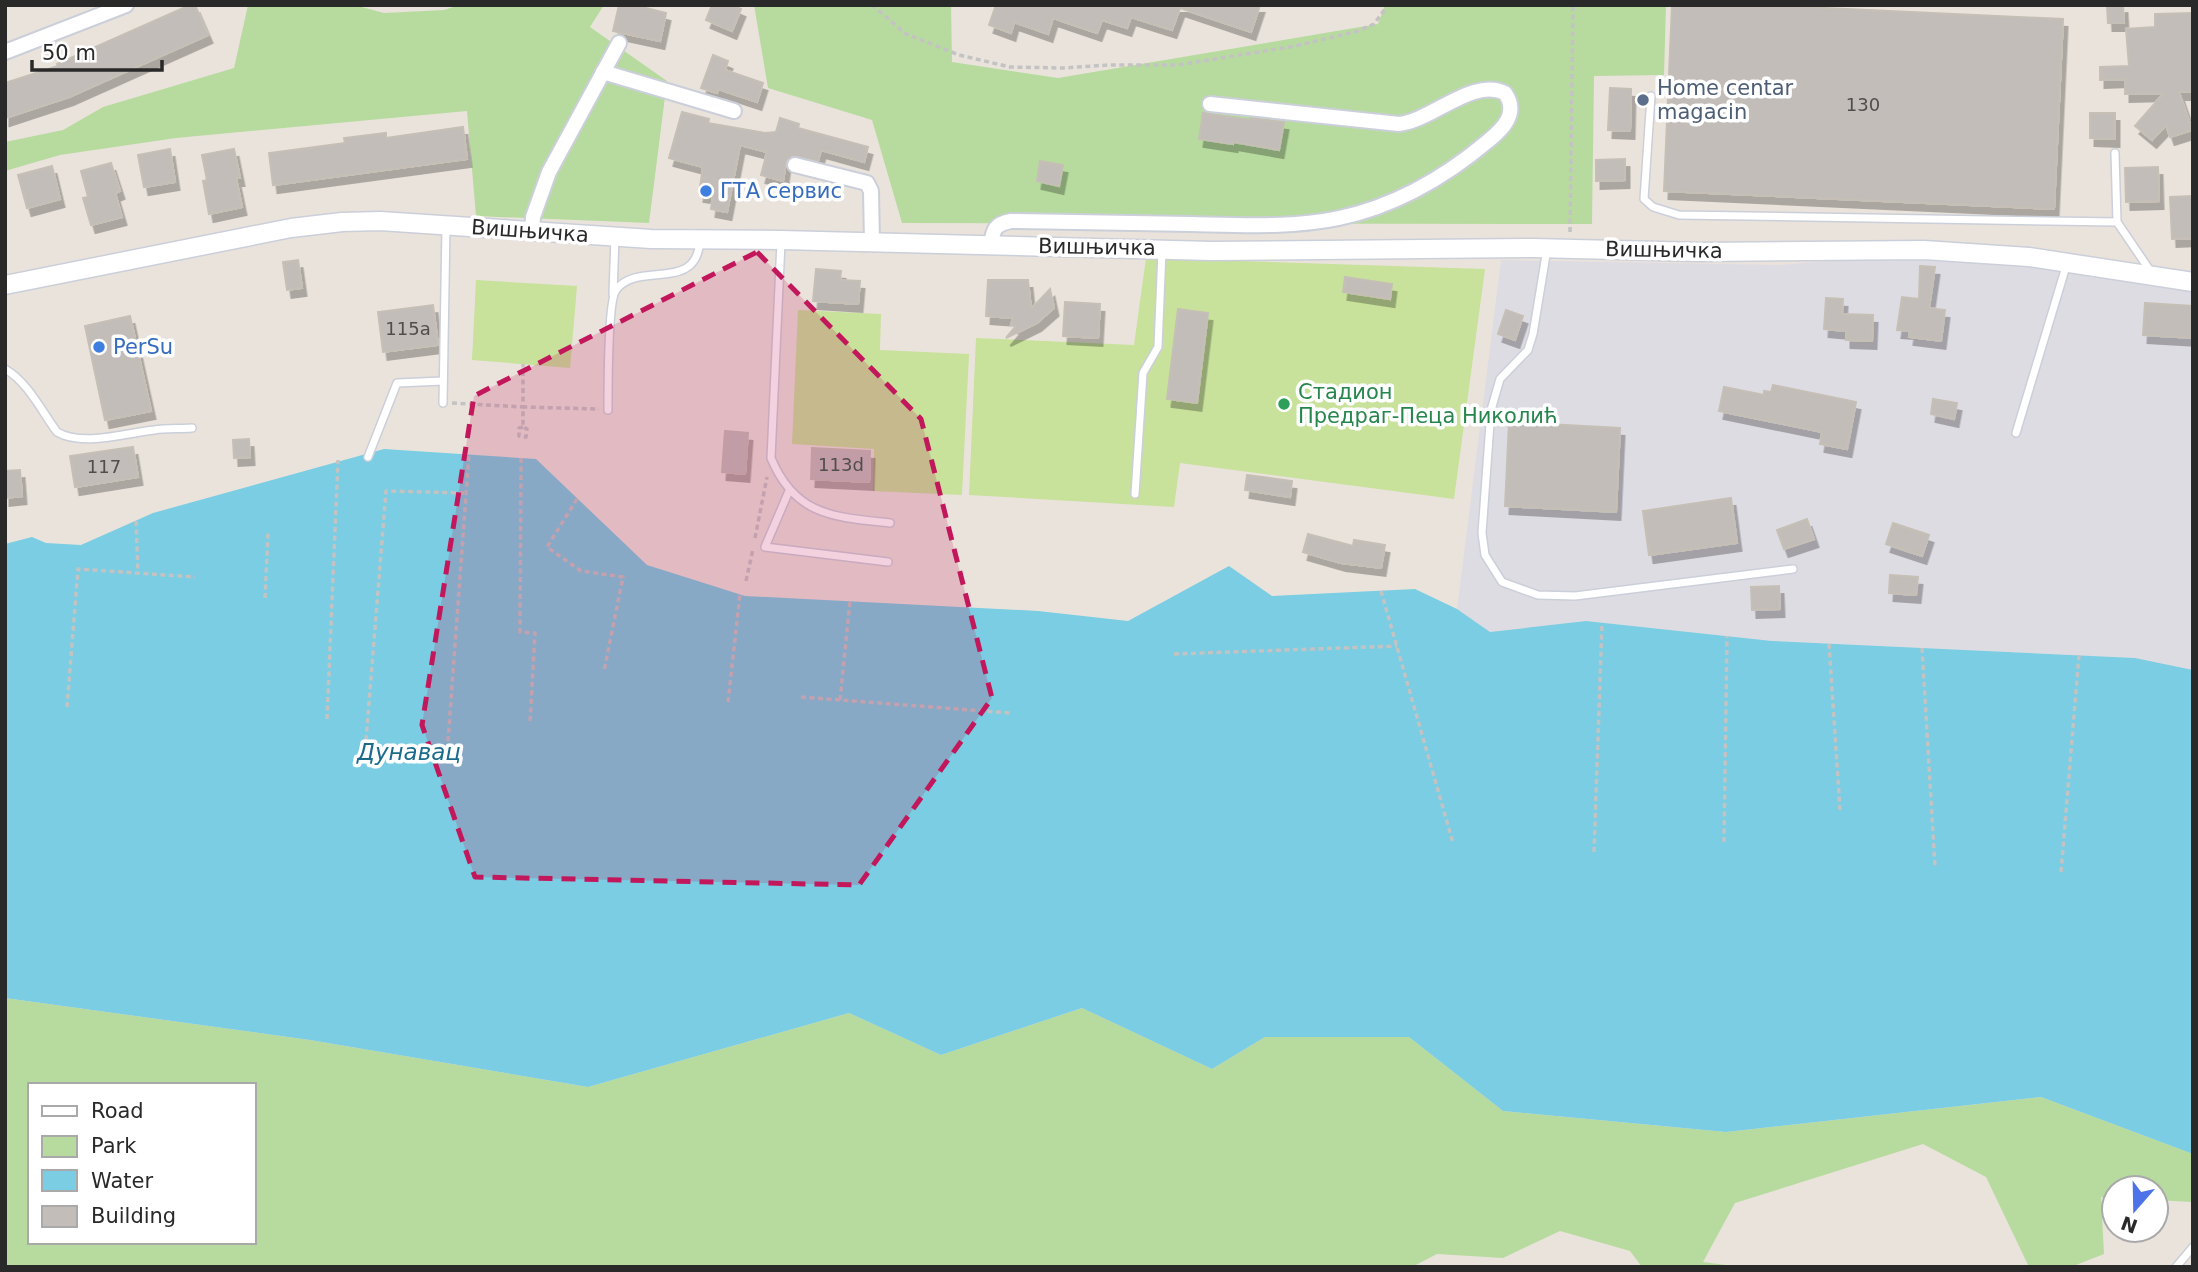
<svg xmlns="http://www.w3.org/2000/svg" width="2198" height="1272" viewBox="0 0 2198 1272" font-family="'DejaVu Sans',sans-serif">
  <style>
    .industrial { fill: #dedce3 }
    .green { fill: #b7db9e; fill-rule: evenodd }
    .pitch { fill: #c8e19b }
    .water { fill: #7acde2 }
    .building { fill: #c2bdb9; stroke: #c5bfb6; stroke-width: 2; filter: url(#shadow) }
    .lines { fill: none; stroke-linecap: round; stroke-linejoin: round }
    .service-casing { stroke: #cbcfd9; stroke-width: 10 }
    .minor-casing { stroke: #cbcfd9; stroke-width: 18 }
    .tertiary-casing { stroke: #cbcfd9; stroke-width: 21 }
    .path { stroke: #c3c3c3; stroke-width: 3.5; stroke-dasharray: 5 3.5; stroke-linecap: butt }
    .service { stroke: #fff; stroke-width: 7 }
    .minor { stroke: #fff; stroke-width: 14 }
    .tertiary { stroke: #fff; stroke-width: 18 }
    .marked { fill: #c2185b; fill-opacity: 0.2; stroke: #c2185b; stroke-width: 5; stroke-dasharray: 14 9; stroke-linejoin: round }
    .service-dot { fill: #5c6f8a; stroke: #fff; stroke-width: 2.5 }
    .shop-dot { fill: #3f7fe0; stroke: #fff; stroke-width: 2.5 }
    .leisure-dot { fill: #2e9e5b; stroke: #fff; stroke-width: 2.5 }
    .labels { text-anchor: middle; stroke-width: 7; stroke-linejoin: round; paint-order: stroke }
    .number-label { font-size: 18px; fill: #4f4e4d }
    .service-label { font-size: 21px; fill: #4e5e75; stroke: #fff; text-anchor: start }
    .shop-label { font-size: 21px; fill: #366cbe; stroke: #fff; text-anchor: start }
    .street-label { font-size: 21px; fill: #292929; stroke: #fff }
    .leisure-label { font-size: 21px; fill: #27864d; stroke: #fff; text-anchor: start }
    .water-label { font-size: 23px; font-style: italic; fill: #1b6c8c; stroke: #fff }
  </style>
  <defs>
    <filter id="shadow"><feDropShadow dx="4.5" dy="8" stdDeviation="0" flood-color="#0004"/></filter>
  </defs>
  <rect width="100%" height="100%" fill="#eae3dc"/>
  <polygon class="industrial" points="1886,256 2044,263 2193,285 2193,670 2135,658 1772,641 1586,621 1490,632 1457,609 1501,260 1779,265"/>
  <g class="green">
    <polygon points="248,5 354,5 384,13 444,10 460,5 604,5 590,27 667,81 649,223 476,216 467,111 176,138 60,155 5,171 5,142 63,130 103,107 234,68"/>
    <polygon points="754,5 951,5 952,62 1058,78 1378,24 1385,5 1666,5 1664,75 1594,76 1592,224 902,223 872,120 768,88"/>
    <path d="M5 998 310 1040 588 1087 849 1013 941 1055 1082 1008 1212 1069 1265 1037H1409L1503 1111 1726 1132 2041 1097 2193 1154V1202L2156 1200V1188H2114V1198L2101 1197 2104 1254 2071 1267H2029L1986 1177 1923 1144 1735 1203 1703 1262 1741 1267H1642L1630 1251 1560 1231 1503 1258 1437 1254 1412 1267H5ZM30 1085H254V1242H30Z"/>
  </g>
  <g class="pitch">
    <polygon points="1146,258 1485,269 1454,499 1180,463 1174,507 969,495 976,338 1134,345"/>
    <polygon points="476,280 577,286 570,368 472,360"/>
    <polygon points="798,310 881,314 880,350 969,354 962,495 873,491 874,449 792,444"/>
  </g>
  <polygon class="water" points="384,449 536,459 647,565 745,596 1038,611 1128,621 1229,566 1272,596 1415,589 1457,609 1490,632 1586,621 1772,641 2135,658 2193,670 2193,1154 2041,1097 1726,1132 1503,1111 1409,1037 1265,1037 1212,1069 1082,1008 941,1055 849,1013 588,1087 310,1040 5,998 5,544 32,537 46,543 81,545 153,513"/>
  <g class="building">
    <polygon points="190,5 195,5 208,35 69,97 5,118 5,83 58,66 57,64"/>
    <polygon points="619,5 634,5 666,13 660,41 613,31"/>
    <polygon points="712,5 732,5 741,9 732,31 706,20"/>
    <polygon points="996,5 1260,5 1251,32 1180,8 1172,30 1131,17 1127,28 1102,20 1097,33 1053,18 1048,34 1014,22 1011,33 989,25"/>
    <polygon points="1672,5 1761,5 2063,19 2054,209 1664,191"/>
    <polygon points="2123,5 2124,23 2108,23 2107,6"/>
    <polygon points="2193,13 2193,92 2179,92 2192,130 2170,137 2166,125 2152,140 2135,126 2164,93 2125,94 2125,79 2100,80 2100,67 2129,66 2126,29 2155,27 2155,14"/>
    <polygon points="713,55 728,61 725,70 763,83 757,102 718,89 717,93 701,88"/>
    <polygon points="1610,88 1631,89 1630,131 1608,130"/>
    <polygon points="682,112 709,119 708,123 765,133 776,132 780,118 799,124 798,128 868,147 864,162 821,150 818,161 792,156 786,162 783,181 761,175 767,152 740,145 727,212 711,209 713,196 699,194 703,167 669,158"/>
    <polygon points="1203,113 1250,120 1250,118 1284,122 1279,150 1233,142 1233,144 1199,139"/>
    <polygon points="2090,113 2115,113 2115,139 2090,138"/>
    <polygon points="463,127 467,159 273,185 269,153 345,143 344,138 386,133 386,138"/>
    <polygon points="170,149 175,182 144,187 138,155"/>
    <polygon points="234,149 240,178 236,178 242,207 209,214 203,181 207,180 202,155"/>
    <polygon points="1625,159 1625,180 1596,181 1596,160"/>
    <polygon points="1040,161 1063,165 1059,186 1037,181"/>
    <polygon points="111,163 120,191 115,193 122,217 91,225 83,198 88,197 81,171"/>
    <polygon points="52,166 60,199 27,208 18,175"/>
    <polygon points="2158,167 2159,201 2126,202 2125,168"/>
    <polygon points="2193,196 2193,238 2172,239 2170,197"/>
    <polygon points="298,260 302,288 287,290 283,262"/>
    <polygon points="1920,266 1935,267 1929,308 1945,310 1941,341 1909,337 1910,331 1897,330 1902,297 1919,299"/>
    <polygon points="816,269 841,271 840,280 860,281 858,304 813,301"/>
    <polygon points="1345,277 1392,284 1390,299 1343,292"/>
    <polygon points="988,280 1028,280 1031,309 1050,289 1054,308 1037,323 1006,338 1016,326 1011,325 1013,318 986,316"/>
    <polygon points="1826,298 1843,299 1842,314 1873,315 1872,341 1846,340 1846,331 1824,329"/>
    <polygon points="1065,302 1100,304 1098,338 1063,336"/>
    <polygon points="2145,303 2193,306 2193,338 2143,335"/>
    <polygon points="433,305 438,345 383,352 378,312"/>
    <polygon points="1178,309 1208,313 1197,403 1167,399"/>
    <polygon points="1506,310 1523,316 1515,340 1498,334"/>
    <polygon points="130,316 151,411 105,420 85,326"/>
    <polygon points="1773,385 1856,402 1847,449 1820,444 1822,432 1719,411 1724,387 1764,395 1764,391 1771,392"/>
    <polygon points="1933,399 1957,403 1954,419 1931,414"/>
    <polygon points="1509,422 1620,428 1616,512 1505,506"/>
    <polygon points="725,431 748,433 745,474 722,472"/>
    <polygon points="249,439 250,457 234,458 233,440"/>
    <polygon points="133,447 138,477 75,487 70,456"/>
    <polygon points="812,448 870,451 869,482 811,479"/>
    <polygon points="20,470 22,496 5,498 5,471"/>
    <polygon points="1247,475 1292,481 1290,497 1245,490"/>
    <polygon points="1731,498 1737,543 1649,555 1643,511"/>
    <polygon points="1807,519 1814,539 1784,549 1777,530"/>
    <polygon points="1893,523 1929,535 1922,556 1886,544"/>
    <polygon points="1308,534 1353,546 1354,540 1385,545 1381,568 1341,563 1303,552"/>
    <polygon points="1890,575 1918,577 1916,595 1889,593"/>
    <polygon points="1779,586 1780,609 1752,610 1751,587"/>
  </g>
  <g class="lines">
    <defs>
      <g id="service">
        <polyline points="1651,96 1644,199 1653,207 1679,215 2117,222"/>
        <polyline points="2115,153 2117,222 2151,272"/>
        <path d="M781 242 771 458C795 516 834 517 890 523"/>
        <polyline points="1547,249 1533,334 1528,350 1500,379 1491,410 1482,533 1485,555 1502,582 1538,595 1575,596 1793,569"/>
        <polyline points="613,294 615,237"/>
        <path d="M5 369C28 382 42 412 57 432 82 447 126 433 154 430 166 428 179 429 192 428"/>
        <polyline points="443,403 446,226"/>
        <path d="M608 410C608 391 608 301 616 290 638 260 698 294 700 239"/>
        <polyline points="2016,433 2067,263"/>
        <polyline points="368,457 397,383 443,381"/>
        <polyline points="789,491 765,547 888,562"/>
        <polyline points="1135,494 1143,373 1158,347 1162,251"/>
        <polyline points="2176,1267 2193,1247"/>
      </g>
      <g id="minor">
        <polyline points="5,52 126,5"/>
        <polyline points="603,72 734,111"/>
        <polyline points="795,165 867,183 871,191 872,243"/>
        <polyline points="532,231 533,217 549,172 619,43"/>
        <path d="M991 245C993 229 995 224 1011 221 1071 222 1131 223 1191 224 1238 225 1293 228 1339 218 1396 206 1444 178 1488 141 1503 129 1519 113 1505 93 1473 77 1433 120 1399 124L1210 104"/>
      </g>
      <polyline id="tertiary" points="5,285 291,228 342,222 380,221 651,239 781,240 1212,251 1533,248 1700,252 1924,250 2029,257 2193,282"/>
    </defs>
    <use href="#service" class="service-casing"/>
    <use href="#minor" class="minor-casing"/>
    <use href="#tertiary" class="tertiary-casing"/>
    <g class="path">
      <polyline points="872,5 906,34 959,55 1010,67 1063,68 1108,65 1178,65 1295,46 1358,31 1374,24 1388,5"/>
      <polyline points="1570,232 1573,5"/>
      <polyline points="452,403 523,407 523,364"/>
      <polyline points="523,427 519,428 519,436 526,437 527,429 523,427 523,407 599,409"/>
      <polyline points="521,458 520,632 535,633 530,723"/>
      <polyline points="577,499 547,547 581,571 623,577 604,671"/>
      <polyline points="136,521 138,573"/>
      <polyline points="755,538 767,477"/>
      <polyline points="746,581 753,549"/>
      <polyline points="1381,591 1453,843"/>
      <polyline points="265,598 268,533"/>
      <polyline points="1829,644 1840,810"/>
      <polyline points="1922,648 1935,867"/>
      <polyline points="1174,654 1397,646"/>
      <polyline points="801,697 1010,713"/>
      <polyline points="840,700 850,601"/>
      <polyline points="728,702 740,594"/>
      <polyline points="67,707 78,569 195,577"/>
      <polyline points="327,719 338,460"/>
      <polyline points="366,740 386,491 466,493"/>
      <polyline points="448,741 469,454"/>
      <polyline points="1724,842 1727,636"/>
      <polyline points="1594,852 1602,623"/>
      <polyline points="2061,872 2079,655"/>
    </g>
    <use href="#service" class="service"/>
    <use href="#minor" class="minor"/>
    <use href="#tertiary" class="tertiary"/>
  </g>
  <path class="marked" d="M757 252 921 419 992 698 859 885 475 877 422 725 474 396Z"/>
  <circle class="service-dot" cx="1643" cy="100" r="7"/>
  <g class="shop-dot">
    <circle cx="706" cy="191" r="7"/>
    <circle cx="99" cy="347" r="7"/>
  </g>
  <circle class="leisure-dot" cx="1284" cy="404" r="7"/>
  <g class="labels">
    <g class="number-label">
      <text x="1863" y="111">130</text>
      <text x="408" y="335">115a</text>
      <text x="841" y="471">113d</text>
      <text x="104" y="473">117</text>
    </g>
    <g class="service-label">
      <text x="1657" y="95">Home centar<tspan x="1657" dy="24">magacin</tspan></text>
    </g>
    <g class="shop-label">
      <text x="720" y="198">ГТА сервис</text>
      <text x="113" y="354">PerSu</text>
    </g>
    <g class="street-label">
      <text transform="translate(530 231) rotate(4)" y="7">Вишњичка</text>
      <text transform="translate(1097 247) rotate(1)" y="7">Вишњичка</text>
      <text transform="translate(1664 250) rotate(1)" y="7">Вишњичка</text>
    </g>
    <g class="leisure-label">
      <text x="1298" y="399">Стадион<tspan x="1298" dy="24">Предраг-Пеца Николић</tspan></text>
    </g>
    <g class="water-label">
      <text x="409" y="760">Дунавац</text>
    </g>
  </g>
  <rect width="2198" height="1272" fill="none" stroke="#292929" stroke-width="14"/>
  <rect x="28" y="1083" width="228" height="161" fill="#ffffff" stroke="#a9a9a9" stroke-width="2"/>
  <rect x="42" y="1106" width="35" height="10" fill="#ffffff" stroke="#a9a9a9" stroke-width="2"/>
  <text x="91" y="1118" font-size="21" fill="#292929">Road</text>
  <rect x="42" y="1136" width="35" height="21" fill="#b7db9e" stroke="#a9a9a9" stroke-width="2"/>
  <text x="91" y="1153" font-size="21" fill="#292929">Park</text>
  <rect x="42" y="1170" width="35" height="21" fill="#7acde2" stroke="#a9a9a9" stroke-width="2"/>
  <text x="91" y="1188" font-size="21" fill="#292929">Water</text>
  <rect x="42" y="1206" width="35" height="21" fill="#c2bdb9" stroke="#a9a9a9" stroke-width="2"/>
  <text x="91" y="1223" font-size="21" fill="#292929">Building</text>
  <g transform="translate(2135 1209) rotate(200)"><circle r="33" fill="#ffffff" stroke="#a9a9a9" stroke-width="2"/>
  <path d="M0-5L12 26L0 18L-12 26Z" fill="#4c73e7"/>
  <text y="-10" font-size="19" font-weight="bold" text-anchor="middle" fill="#292929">N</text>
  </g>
  <path d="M32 60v10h130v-10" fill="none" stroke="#292929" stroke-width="3.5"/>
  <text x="42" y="60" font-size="21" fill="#292929" stroke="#ffffff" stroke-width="5" paint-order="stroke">50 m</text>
</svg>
